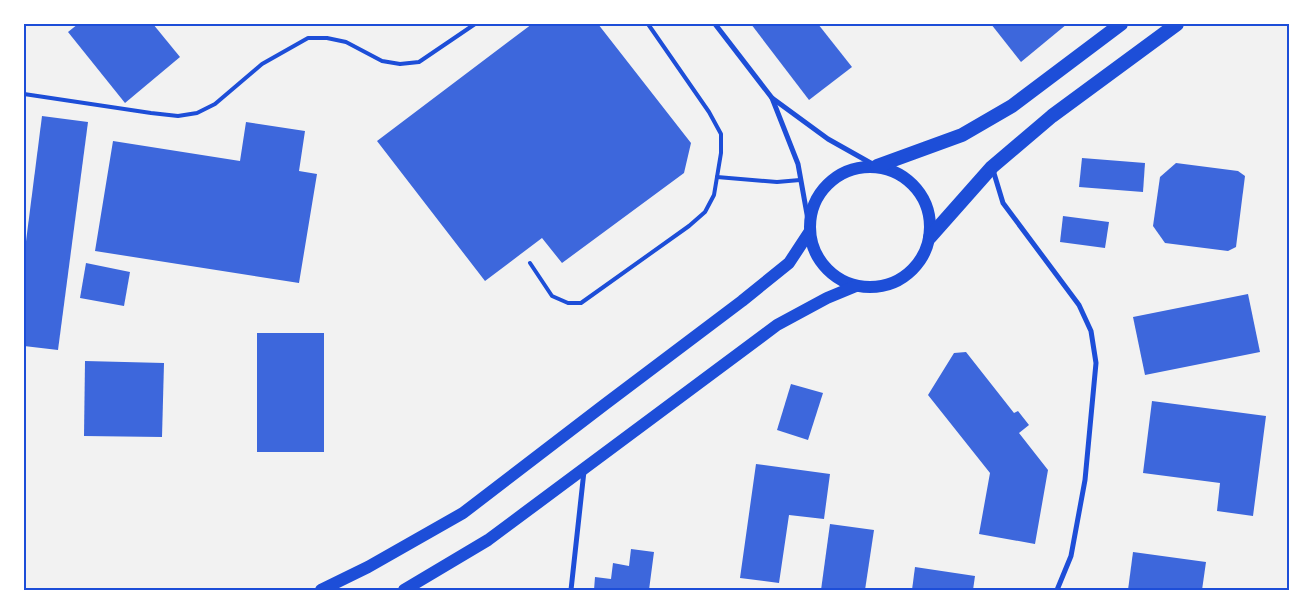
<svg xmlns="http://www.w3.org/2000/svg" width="1313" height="614" viewBox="0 0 1313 614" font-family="'PT Sans',sans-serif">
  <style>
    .building { fill: #3d67dc }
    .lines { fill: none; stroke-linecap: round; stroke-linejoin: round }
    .service { stroke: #1d4ed8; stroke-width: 4 }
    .minor { stroke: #1d4ed8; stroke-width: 5 }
    .primary { stroke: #1d4ed8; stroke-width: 12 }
    .trunk { stroke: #1d4ed8; stroke-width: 14 }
    .neatline { fill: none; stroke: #1d4ed8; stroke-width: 2 }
  </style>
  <rect width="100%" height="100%" fill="#f2f2f2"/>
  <g class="building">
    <polygon points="78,24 153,24 180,57 125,103 68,32"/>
    <polygon points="532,24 598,24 691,143 684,173 562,263 542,238 485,281 377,141"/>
    <polygon points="751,24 818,24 852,67 809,100"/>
    <polygon points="991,24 1067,24 1021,62"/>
    <polygon points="42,116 88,122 58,350 24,346 24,257"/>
    <polygon points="246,122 305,131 299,171 317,174 299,283 95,251 113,141 240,161"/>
    <polygon points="1082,158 1145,163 1143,192 1079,187"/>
    <polygon points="1176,163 1238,171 1245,176 1236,247 1228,251 1165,243 1153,226 1160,177"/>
    <polygon points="1063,216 1109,222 1105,248 1060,242"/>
    <polygon points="86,263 130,272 124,306 80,298"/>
    <polygon points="1248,294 1260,352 1145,375 1133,317"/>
    <rect x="257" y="333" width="67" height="119"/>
    <polygon points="966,352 1014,413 1018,411 1029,425 1019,433 1048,470 1035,544 979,534 990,473 928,395 954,353"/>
    <polygon points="85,361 164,363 162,437 84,436"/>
    <polygon points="791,384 823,393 808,440 777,430"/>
    <polygon points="1152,401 1266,416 1253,516 1217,511 1220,483 1143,473"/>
    <polygon points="756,464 830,474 824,519 789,515 779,583 740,578"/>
    <polygon points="830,524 874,530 865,590 821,590"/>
    <polygon points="631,549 654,552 649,590 594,590 595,577 611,579 613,563 629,566"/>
    <polygon points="1133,552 1206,562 1202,590 1128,590"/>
    <polygon points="915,567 975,576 973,590 912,590"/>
  </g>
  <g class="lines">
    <g class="service">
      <polyline points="24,94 151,113 178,116 197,113 215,104 262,64 308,38 327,38 346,42 382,61 400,64 419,62 475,24"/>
      <polyline points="717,177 777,182 800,180"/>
      <polyline points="530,263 552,296 568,303 581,303 689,226 705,212 714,195 721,153 721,134 709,112 648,24"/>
    </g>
    <g class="minor">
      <polyline points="715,24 772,98 828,139 876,166"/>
      <polyline points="772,98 798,164 810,231"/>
      <polyline points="993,170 1003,203 1079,305 1091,331 1096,363 1085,480 1071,556 1057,590"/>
      <polyline points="571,590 584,471"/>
    </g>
    <g class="primary">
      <circle cx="870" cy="227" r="60"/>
      <polyline points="321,590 368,567 463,513 604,405 742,301 789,263 810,231"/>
      <polyline points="404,590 488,540 777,325 827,298 856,286"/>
    </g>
    <g class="trunk">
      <polyline points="877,166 962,135 1012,106 1121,24"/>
      <polyline points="930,237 992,167 1052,116 1177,24"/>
    </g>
  </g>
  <rect width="1313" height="614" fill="none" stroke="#ffffff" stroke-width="50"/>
  <rect x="25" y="25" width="1263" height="564" class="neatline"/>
</svg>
